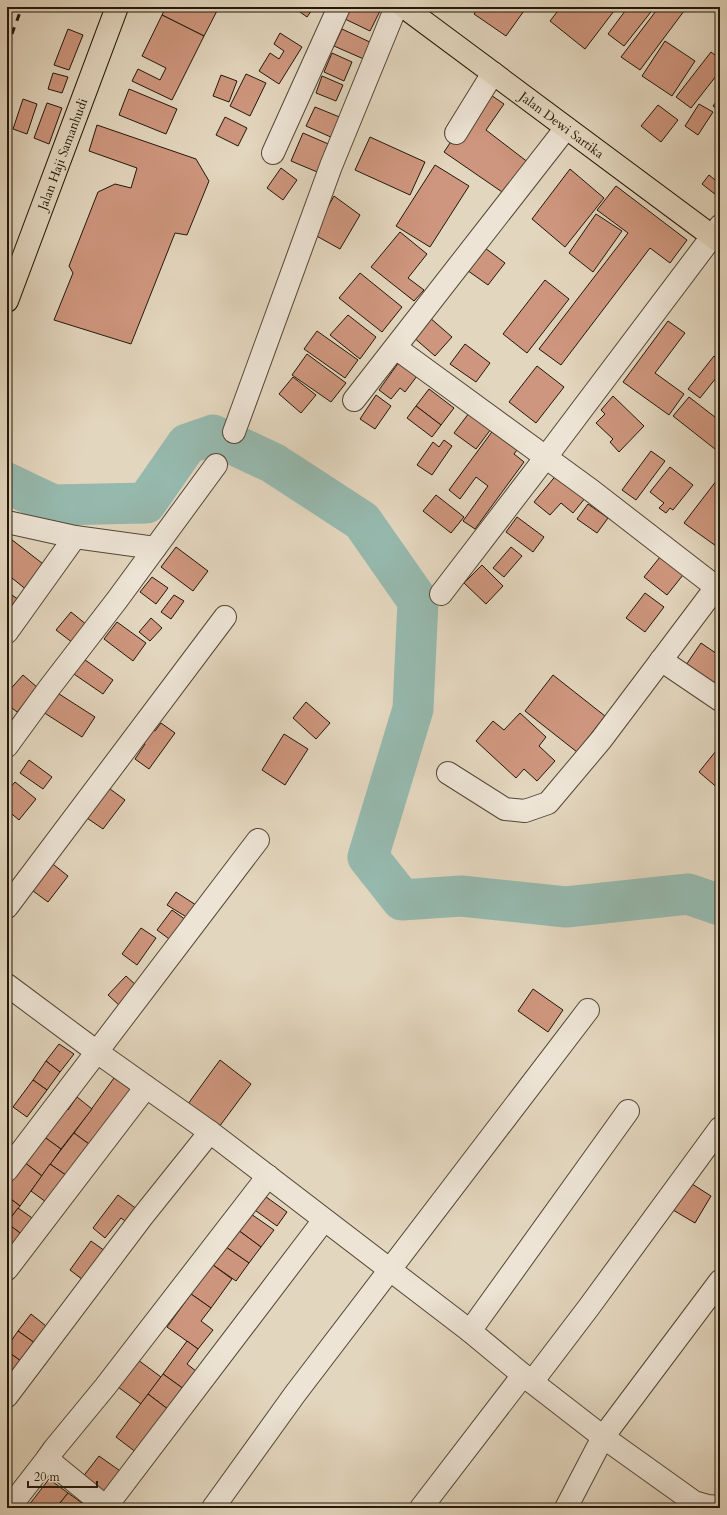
<svg xmlns="http://www.w3.org/2000/svg" width="727" height="1515" viewBox="0 0 727 1515" font-family="Cardo,serif">
  <style>
    .lines { fill: none; stroke-linecap: round; stroke-linejoin: round }
    .river { stroke: #96b9ae; stroke-width: 41 }
    .building { fill: #ce967e; stroke: #221708 }
    .minor-casing { stroke: #524736; stroke-width: 24 }
    .major-casing { stroke: #221708; stroke-width: 24 }
    .minor { stroke: #ede4d5; stroke-width: 22 }
    .major { stroke: #e3d6be; stroke-width: 22 }
    .rail { stroke: #221708; stroke-width: 3; stroke-dasharray: 7 7; stroke-linecap: butt }
    .labels { text-anchor: middle; stroke-width: 3; stroke-linejoin: round; paint-order: stroke }
    .street-label { font-size: 13px; fill: #221708; stroke: #ede4d5 }
  </style>
  <rect width="100%" height="100%" fill="#e3d6be"/>
  <filter id="stains"><feTurbulence type="fractalNoise" baseFrequency=".005" numOctaves="4"/><feColorMatrix values="0 0 0 0 .2 0 0 0 0 .09 0 0 0 0 .02 0 0 0 .5 -.17"/></filter>
  <radialGradient id="worn" r=".72"><stop offset=".6" stop-color="#630" stop-opacity="0"/><stop offset="1" stop-color="#630" stop-opacity=".3"/></radialGradient>
  <g class="lines">
    <polyline class="river" points="7,483 53,505 146,503 187,444 213,435 273,463 362,521 418,601 413,709 368,857 402,900 461,896 566,907 688,894 720,905"/>
  </g>
  <g class="building">
    <polygon points="166,7 219,7 204,36 162,15"/>
    <polygon points="293,7 314,7 307,17"/>
    <polygon points="351,7 382,7 370,31 345,19"/>
    <polygon points="479,7 524,7 526,8 506,36 474,14"/>
    <polygon points="561,7 617,7 585,49 550,21"/>
    <polygon points="628,7 652,7 654,8 624,46 608,34"/>
    <polygon points="659,7 687,7 640,70 621,57"/>
    <polygon points="162,15 204,36 172,100 132,81 138,69 160,80 166,68 142,56"/>
    <polygon points="68,29 83,35 69,70 54,65"/>
    <polygon points="342,29 374,44 366,60 334,46"/>
    <polygon points="280,33 302,47 279,84 259,71 270,53 279,59 284,51 274,44"/>
    <polygon points="665,41 695,61 672,96 642,76"/>
    <polygon points="711,52 720,59 720,71 691,108 676,97"/>
    <polygon points="332,53 352,62 344,81 324,72"/>
    <polygon points="53,73 68,77 62,93 48,89"/>
    <polygon points="246,74 266,83 250,116 230,106"/>
    <polygon points="221,75 237,81 229,102 213,96"/>
    <polygon points="322,76 343,85 336,101 316,93"/>
    <polygon points="129,89 177,109 166,134 119,115"/>
    <polygon points="485,91 504,104 486,130 529,163 505,194 444,152"/>
    <polygon points="720,97 720,111 713,106"/>
    <polygon points="23,99 37,104 27,134 13,129"/>
    <polygon points="47,103 62,108 49,144 34,138"/>
    <polygon points="699,104 713,112 698,135 685,126"/>
    <polygon points="658,105 678,120 661,142 641,126"/>
    <polygon points="315,107 342,118 333,138 306,126"/>
    <polygon points="225,117 247,128 238,146 216,135"/>
    <polygon points="97,125 196,159 209,181 187,235 175,233 131,344 54,320 73,273 69,266 98,192 115,184 131,188 137,168 89,151"/>
    <polygon points="303,133 333,146 322,174 291,161"/>
    <polygon points="370,137 425,162 410,195 355,170"/>
    <polygon points="435,165 469,186 430,247 396,226"/>
    <polygon points="281,168 297,180 283,200 267,188"/>
    <polygon points="570,169 604,198 565,247 532,219"/>
    <polygon points="709,175 720,184 720,198 702,184"/>
    <polygon points="616,186 687,240 670,263 650,248 561,365 539,349 628,233 597,210"/>
    <polygon points="334,196 360,215 340,249 313,234"/>
    <polygon points="596,214 622,231 593,272 569,253"/>
    <polygon points="400,232 427,254 408,278 424,290 414,301 371,267"/>
    <polygon points="481,245 505,263 488,285 464,268"/>
    <polygon points="360,273 402,307 382,332 339,298"/>
    <polygon points="545,280 569,299 527,353 503,334"/>
    <polygon points="348,315 376,337 360,359 330,335"/>
    <polygon points="429,317 452,337 435,356 412,336"/>
    <polygon points="668,321 685,333 655,373 684,394 669,415 623,382"/>
    <polygon points="317,331 358,360 345,378 304,349"/>
    <polygon points="465,344 490,363 476,382 450,364"/>
    <polygon points="307,354 346,383 331,402 292,375"/>
    <polygon points="714,356 720,360 720,373 700,398 688,389"/>
    <polygon points="399,362 417,376 405,392 400,388 391,399 379,390"/>
    <polygon points="537,366 564,387 536,423 509,402"/>
    <polygon points="293,377 316,395 301,413 279,394"/>
    <polygon points="429,389 454,408 441,425 416,406"/>
    <polygon points="376,395 391,406 375,429 360,419"/>
    <polygon points="613,396 644,426 619,452 610,442 613,439 596,423 605,414 601,410"/>
    <polygon points="689,397 720,421 720,453 673,416"/>
    <polygon points="416,406 441,425 432,437 407,418"/>
    <polygon points="469,413 491,429 476,449 454,433"/>
    <polygon points="494,429 519,447 514,454 524,462 475,529 463,521 488,486 476,477 460,499 449,490"/>
    <polygon points="444,440 452,446 432,475 417,465 433,442 439,447"/>
    <polygon points="651,451 665,461 636,500 622,490"/>
    <polygon points="670,467 693,485 673,510 670,508 666,513 659,508 664,503 650,492"/>
    <polygon points="558,473 586,497 573,513 561,503 550,515 534,502"/>
    <polygon points="720,476 720,543 719,542 716,546 684,523"/>
    <polygon points="436,495 464,517 451,533 423,511"/>
    <polygon points="588,504 608,518 597,533 577,519"/>
    <polygon points="517,517 544,537 533,552 506,532"/>
    <polygon points="7,536 47,567 28,591 7,574"/>
    <polygon points="176,547 208,571 193,591 161,567"/>
    <polygon points="511,547 522,556 504,577 493,568"/>
    <polygon points="664,552 687,570 667,595 644,577"/>
    <polygon points="482,565 503,586 486,604 464,583"/>
    <polygon points="152,577 168,588 156,604 140,592"/>
    <polygon points="7,592 21,601 15,610 7,604"/>
    <polygon points="645,593 664,607 645,632 626,618"/>
    <polygon points="174,595 184,601 171,619 161,612"/>
    <polygon points="71,612 87,625 73,643 56,630"/>
    <polygon points="151,618 162,628 150,641 139,632"/>
    <polygon points="117,622 146,643 133,661 104,639"/>
    <polygon points="701,643 720,656 720,689 686,665"/>
    <polygon points="81,657 113,680 103,694 71,672"/>
    <polygon points="23,675 38,688 17,712 7,704 7,693"/>
    <polygon points="553,675 605,716 577,752 525,711"/>
    <polygon points="56,692 95,717 82,737 43,712"/>
    <polygon points="306,702 330,723 316,739 293,718"/>
    <polygon points="520,713 546,737 539,746 555,761 537,781 524,769 516,778 476,741 493,721 504,730"/>
    <polygon points="161,723 175,733 149,769 135,759 145,744 137,738 147,725 155,731"/>
    <polygon points="284,734 308,749 285,785 262,770"/>
    <polygon points="720,746 720,790 699,772"/>
    <polygon points="29,760 52,777 43,789 20,773"/>
    <polygon points="15,782 36,799 19,820 7,810 7,791"/>
    <polygon points="106,786 125,800 103,829 84,816"/>
    <polygon points="49,861 68,876 48,902 29,888"/>
    <polygon points="176,892 196,905 188,918 167,905"/>
    <polygon points="172,910 186,920 172,941 157,930"/>
    <polygon points="141,928 156,938 137,965 122,954"/>
    <polygon points="126,976 137,986 120,1006 108,995"/>
    <polygon points="533,989 563,1010 548,1032 518,1011"/>
    <polygon points="59,1044 74,1054 60,1072 46,1061"/>
    <polygon points="220,1060 251,1084 216,1131 185,1108"/>
    <polygon points="46,1061 60,1072 47,1090 33,1080"/>
    <polygon points="114,1078 134,1092 93,1147 74,1133"/>
    <polygon points="33,1080 47,1090 27,1117 13,1107"/>
    <polygon points="77,1097 92,1109 61,1149 43,1136 64,1107 68,1110"/>
    <polygon points="74,1133 93,1147 70,1178 50,1164"/>
    <polygon points="43,1136 61,1149 42,1176 24,1162"/>
    <polygon points="24,1162 42,1176 20,1206 7,1196 7,1185"/>
    <polygon points="50,1164 70,1178 50,1205 31,1191"/>
    <polygon points="689,1182 711,1196 695,1223 673,1210"/>
    <polygon points="262,1194 287,1212 277,1226 252,1208"/>
    <polygon points="118,1195 138,1210 128,1223 121,1218 105,1238 93,1228"/>
    <polygon points="7,1196 20,1206 7,1223"/>
    <polygon points="18,1208 35,1220 24,1236 7,1223"/>
    <polygon points="251,1214 274,1230 261,1247 238,1230"/>
    <polygon points="7,1223 24,1236 7,1259"/>
    <polygon points="238,1230 261,1247 249,1263 226,1247"/>
    <polygon points="91,1241 105,1251 87,1283 70,1270"/>
    <polygon points="226,1247 249,1263 236,1281 213,1265"/>
    <polygon points="213,1265 232,1279 211,1308 191,1294"/>
    <polygon points="191,1294 211,1308 201,1321 213,1330 198,1349 167,1327"/>
    <polygon points="31,1314 51,1330 39,1346 18,1331"/>
    <polygon points="18,1331 39,1346 25,1364 7,1351 7,1347"/>
    <polygon points="187,1341 198,1349 187,1364 201,1375 188,1392 163,1374"/>
    <polygon points="7,1351 25,1364 7,1378"/>
    <polygon points="138,1360 161,1377 141,1404 118,1387"/>
    <polygon points="163,1374 188,1392 173,1413 148,1394"/>
    <polygon points="148,1394 173,1413 141,1456 116,1437"/>
    <polygon points="99,1456 123,1473 106,1496 82,1478"/>
    <polygon points="49,1479 68,1493 56,1508 33,1508 29,1505"/>
    <polygon points="68,1493 89,1508 56,1508"/>
  </g>
  <g class="lines">
    <defs>
      <g id="minor">
        <polyline points="456,133 493,73"/>
        <polyline points="273,153 339,7"/>
        <polyline points="396,348 592,491 716,587"/>
        <polyline points="354,400 566,128"/>
        <polyline points="234,432 331,166 396,7"/>
        <polyline points="7,522 75,537 155,548"/>
        <polyline points="441,594 546,457 720,226"/>
        <polyline points="7,632 75,537"/>
        <polyline points="661,660 720,700"/>
        <polyline points="7,746 50,687 117,600 216,465"/>
        <polyline points="448,773 505,809 525,811 548,803 601,740 720,582"/>
        <polyline points="7,907 225,617"/>
        <polyline points="7,985 97,1052 210,1132 470,1331 523,1375 603,1437 694,1502 708,1506 720,1507"/>
        <polyline points="7,1170 258,840"/>
        <polyline points="7,1269 146,1087"/>
        <polyline points="470,1331 628,1111"/>
        <polyline points="532,1382 589,1307 720,1128"/>
        <polyline points="7,1396 142,1217 210,1132"/>
        <polyline points="9,1508 47,1459"/>
        <polyline points="105,1508 324,1220"/>
        <polyline points="107,1508 47,1459 54,1449 105,1387 268,1176"/>
        <polyline points="213,1508 295,1394 588,1010"/>
        <polyline points="421,1508 523,1375"/>
        <polyline points="566,1508 603,1437 720,1281"/>
      </g>
      <g id="major">
        <path id="s1" d="M404 7 720 242"/>
        <path id="s2" d="M7 301 117 7"/>
      </g>
    </defs>
    <use href="#minor" class="minor-casing"/>
    <use href="#major" class="major-casing"/>
    <use href="#minor" class="minor"/>
    <use href="#major" class="major"/>
    <polyline class="rail" points="7,47 22,7"/>
  </g>
  <g class="labels">
    <g class="street-label">
      <text dy="5" stroke="none"><textPath href="#s1" startOffset="197">Jalan Dewi Sartika</textPath></text>
      <text dy="5" stroke="none"><textPath href="#s2" startOffset="157">Jalan Haji Samanhudi</textPath></text>
    </g>
  </g>
  <rect width="727" height="1515" fill="none" stroke="#e3d6be" stroke-width="24"/>
  <rect x="8" y="8" width="711" height="1499" fill="none" stroke="#221708" stroke-width="2"/>
  <rect x="12" y="12" width="703" height="1491" fill="none" stroke="#221708"/>
  <path d="M28 1481v6h69v-6" fill="none" stroke="#221708" stroke-width="2"/>
  <text x="34" y="1481" font-size="12" fill="#221708" stroke="#ede4d5" stroke-width="3" paint-order="stroke">20 m</text>
  <rect width="100%" height="100%" filter="url(#stains)"/>
  <rect width="100%" height="100%" fill="url(#worn)"/>
</svg>
